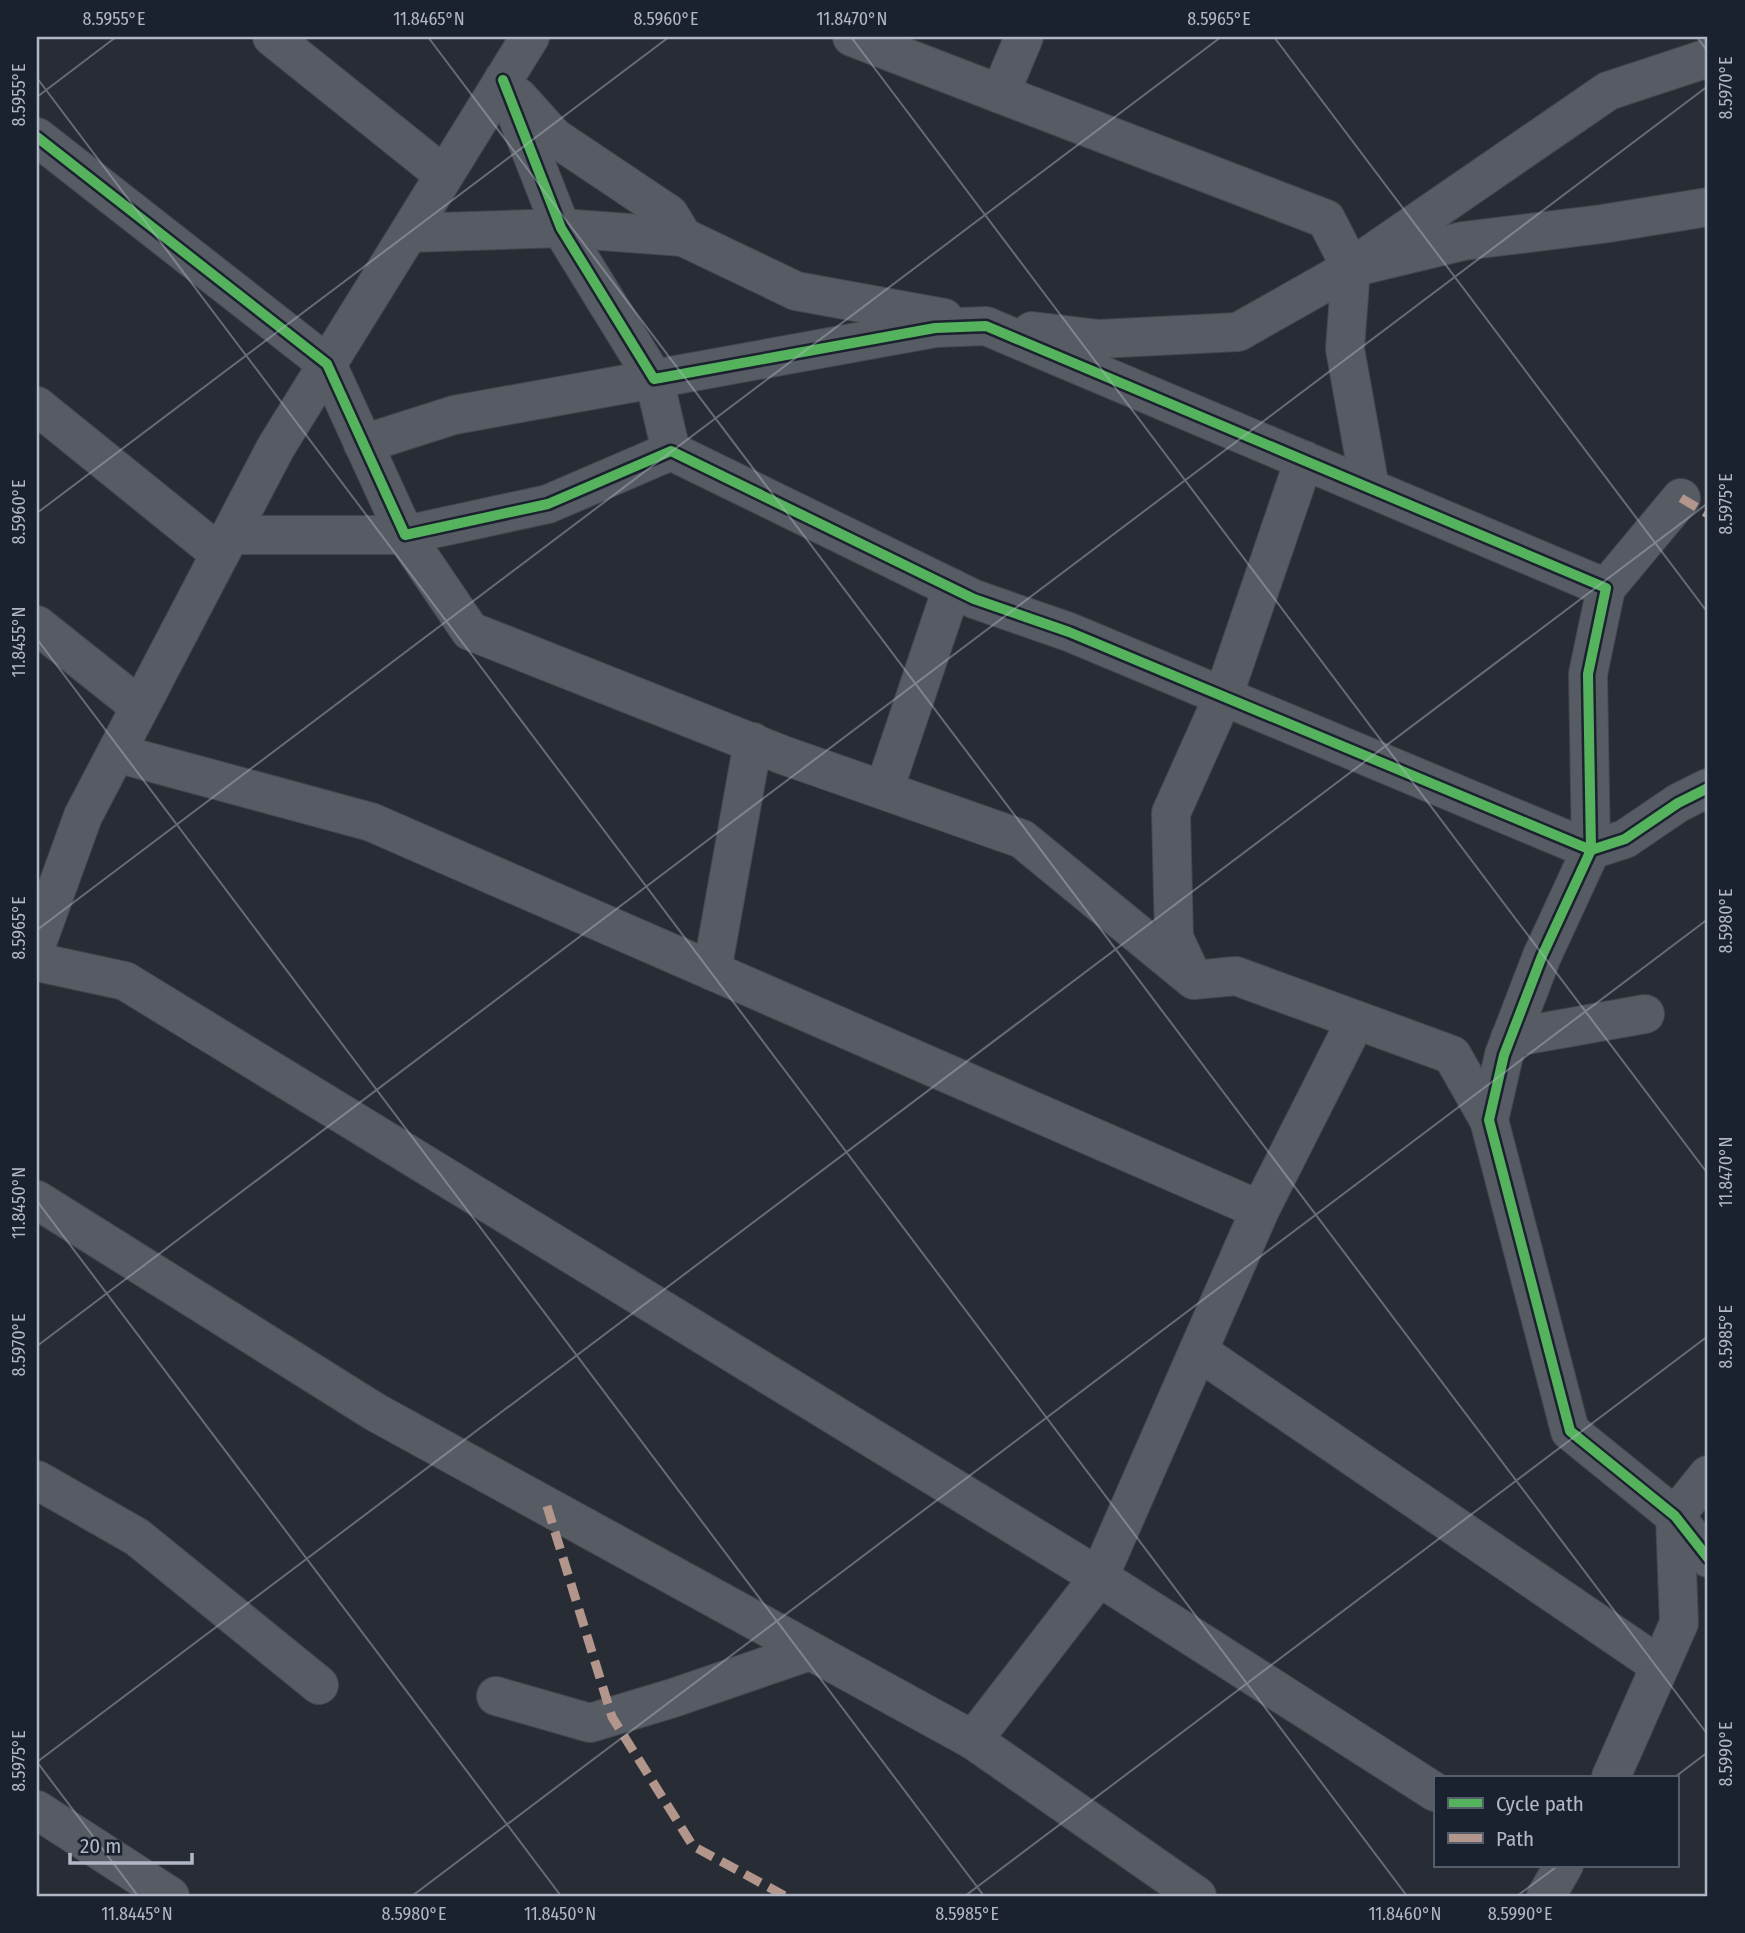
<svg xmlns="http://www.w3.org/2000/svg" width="1745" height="1933" viewBox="0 0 1745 1933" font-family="'Fira Sans Condensed',sans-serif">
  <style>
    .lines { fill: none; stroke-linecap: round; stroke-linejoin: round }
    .street-casing { stroke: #44474d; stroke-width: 40 }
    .street { stroke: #575b63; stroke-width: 38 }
    .quiet { stroke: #b2968c; stroke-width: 9; stroke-dasharray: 18 9; stroke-linecap: butt }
    .cycleway-casing { stroke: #1b222f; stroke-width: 15 }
    .cycleway { stroke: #56b35d; stroke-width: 10 }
    .ticks { fill: none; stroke: #b1b7c6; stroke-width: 2; stroke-opacity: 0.45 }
    .neatline { fill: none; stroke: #b1b7c6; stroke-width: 2.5 }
    .ticks-label { font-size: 18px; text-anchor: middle; fill: #b1b7c6 }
  </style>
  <rect width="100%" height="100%" fill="#282c34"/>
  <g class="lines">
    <defs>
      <g id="street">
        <polyline points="272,37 444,175"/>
        <polyline points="852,37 1326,219 1351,268 1345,349 1370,488"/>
        <polyline points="503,80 561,228 654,379 935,328 986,326 1606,588 1588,674 1591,850 1542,956 1504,1055 1489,1120 1570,1431 1675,1516 1708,1558"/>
        <polyline points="1000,94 1024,37"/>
        <polyline points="518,97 554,137 669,214 683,237"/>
        <polyline points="37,137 327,364 405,535 548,504 671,451 974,599 1069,632 1591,850 1625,839 1678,803 1708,788"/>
        <polyline points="409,233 561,228 683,237 796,291 944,318"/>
        <polyline points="1368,256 1608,91 1708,58"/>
        <polyline points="1032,331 1099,339 1238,332 1351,268 1463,241 1602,224 1708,207"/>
        <polyline points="37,406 220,554"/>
        <polyline points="363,444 454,415 654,379 671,451"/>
        <polyline points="230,535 405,535 470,631 783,755 1022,839 1194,980 1236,976 1452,1055 1489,1120"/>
        <polyline points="1606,588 1681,498"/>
        <polyline points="37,625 140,707"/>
        <polyline points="116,753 371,822 1260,1210 1356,1020"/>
        <polyline points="884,790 952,588"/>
        <polyline points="37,943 83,816 276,447 530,37"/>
        <polyline points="37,962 125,981 1099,1577 1435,1792"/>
        <polyline points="712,971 753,742"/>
        <polyline points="1193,978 1174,938 1171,813 1223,697 1304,460"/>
        <polyline points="1510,1038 1645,1014"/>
        <polyline points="37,1200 375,1412 973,1740 1099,1577 1260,1210"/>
        <polyline points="1198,1351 1660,1666"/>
        <polyline points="37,1480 137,1537 319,1685"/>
        <polyline points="496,1696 590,1723 673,1698 810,1651"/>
        <polyline points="973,1740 1197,1896"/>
        <polyline points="1611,1777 1679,1623 1675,1516 1708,1475"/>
        <polyline points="37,1810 170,1896"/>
        <polyline points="1546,1896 1564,1865"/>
      </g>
    </defs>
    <use href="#street" class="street-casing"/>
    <use href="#street" class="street"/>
    <g class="quiet">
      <polyline points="1681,498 1708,514"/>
      <polyline points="547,1506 612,1717 693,1846 785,1896"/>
    </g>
    <defs>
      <g id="cycleway">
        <polyline points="503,80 561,228 654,379 935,328 986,326 1606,588 1588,674 1591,850 1542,956 1504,1055 1489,1120 1570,1431 1675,1516 1708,1558"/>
        <polyline points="37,137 327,364 405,535 548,504 671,451 974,599 1069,632 1591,850 1625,839 1678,803 1708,788"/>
      </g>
    </defs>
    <use href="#cycleway" class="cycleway-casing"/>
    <use href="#cycleway" class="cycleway"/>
  </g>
  <path class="ticks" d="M428 37 1708 1735M851 37 1708 1174M1274 37 1708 613M1697 37 1708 52M37 78 1407 1896M37 97 116 37M37 513 669 37M37 639 984 1896M37 930 1221 37M37 1201 561 1896M37 1346 1708 86M37 1762 1708 503M37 1762 138 1896M1675 1777 1708 1752M412 1896 1708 919M965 1896 1708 1336M1517 1896 1559 1865"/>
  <rect width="1745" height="1933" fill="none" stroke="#1b222f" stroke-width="77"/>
  <rect x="1434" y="1776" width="245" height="91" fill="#1b222f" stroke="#575e6b" stroke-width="2"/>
  <rect x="1448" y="1798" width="35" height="10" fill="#56b35d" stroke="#575e6b" stroke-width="2"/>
  <text x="1496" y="1811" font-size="21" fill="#b1b7c6">Cycle path</text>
  <rect x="1448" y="1833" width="35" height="10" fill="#b2968c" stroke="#575e6b" stroke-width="2"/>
  <text x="1496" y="1846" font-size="21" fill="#b1b7c6">Path</text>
  <path d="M70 1853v10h122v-10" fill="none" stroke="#b1b7c6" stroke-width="3.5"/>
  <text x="80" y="1853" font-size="21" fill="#b1b7c6" stroke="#1b222f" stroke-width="5" paint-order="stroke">20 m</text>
  <rect x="38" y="38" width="1668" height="1857" class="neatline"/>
  <g class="ticks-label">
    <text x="114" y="25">8.5955°E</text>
    <text x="429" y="25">11.8465°N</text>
    <text x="666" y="25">8.5960°E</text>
    <text x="852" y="25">11.8470°N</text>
    <text x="1219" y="25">8.5965°E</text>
    <text transform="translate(1726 88) rotate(-90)" y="6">8.5970°E</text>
    <text transform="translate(19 95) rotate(-90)" y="6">8.5955°E</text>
    <text transform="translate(1726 504) rotate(-90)" y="6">8.5975°E</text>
    <text transform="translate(19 512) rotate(-90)" y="6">8.5960°E</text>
    <text transform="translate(19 642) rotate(-90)" y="6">11.8455°N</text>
    <text transform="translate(1726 921) rotate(-90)" y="6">8.5980°E</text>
    <text transform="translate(19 928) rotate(-90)" y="6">8.5965°E</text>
    <text transform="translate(1726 1172) rotate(-90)" y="6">11.8470°N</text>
    <text transform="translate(19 1203) rotate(-90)" y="6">11.8450°N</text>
    <text transform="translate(1726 1337) rotate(-90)" y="6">8.5985°E</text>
    <text transform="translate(19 1345) rotate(-90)" y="6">8.5970°E</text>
    <text transform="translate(1726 1754) rotate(-90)" y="6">8.5990°E</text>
    <text transform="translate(19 1761) rotate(-90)" y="6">8.5975°E</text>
    <text x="137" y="1920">11.8445°N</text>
    <text x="414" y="1920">8.5980°E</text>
    <text x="560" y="1920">11.8450°N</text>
    <text x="967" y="1920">8.5985°E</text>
    <text x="1405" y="1920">11.8460°N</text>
    <text x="1520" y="1920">8.5990°E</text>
  </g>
</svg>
